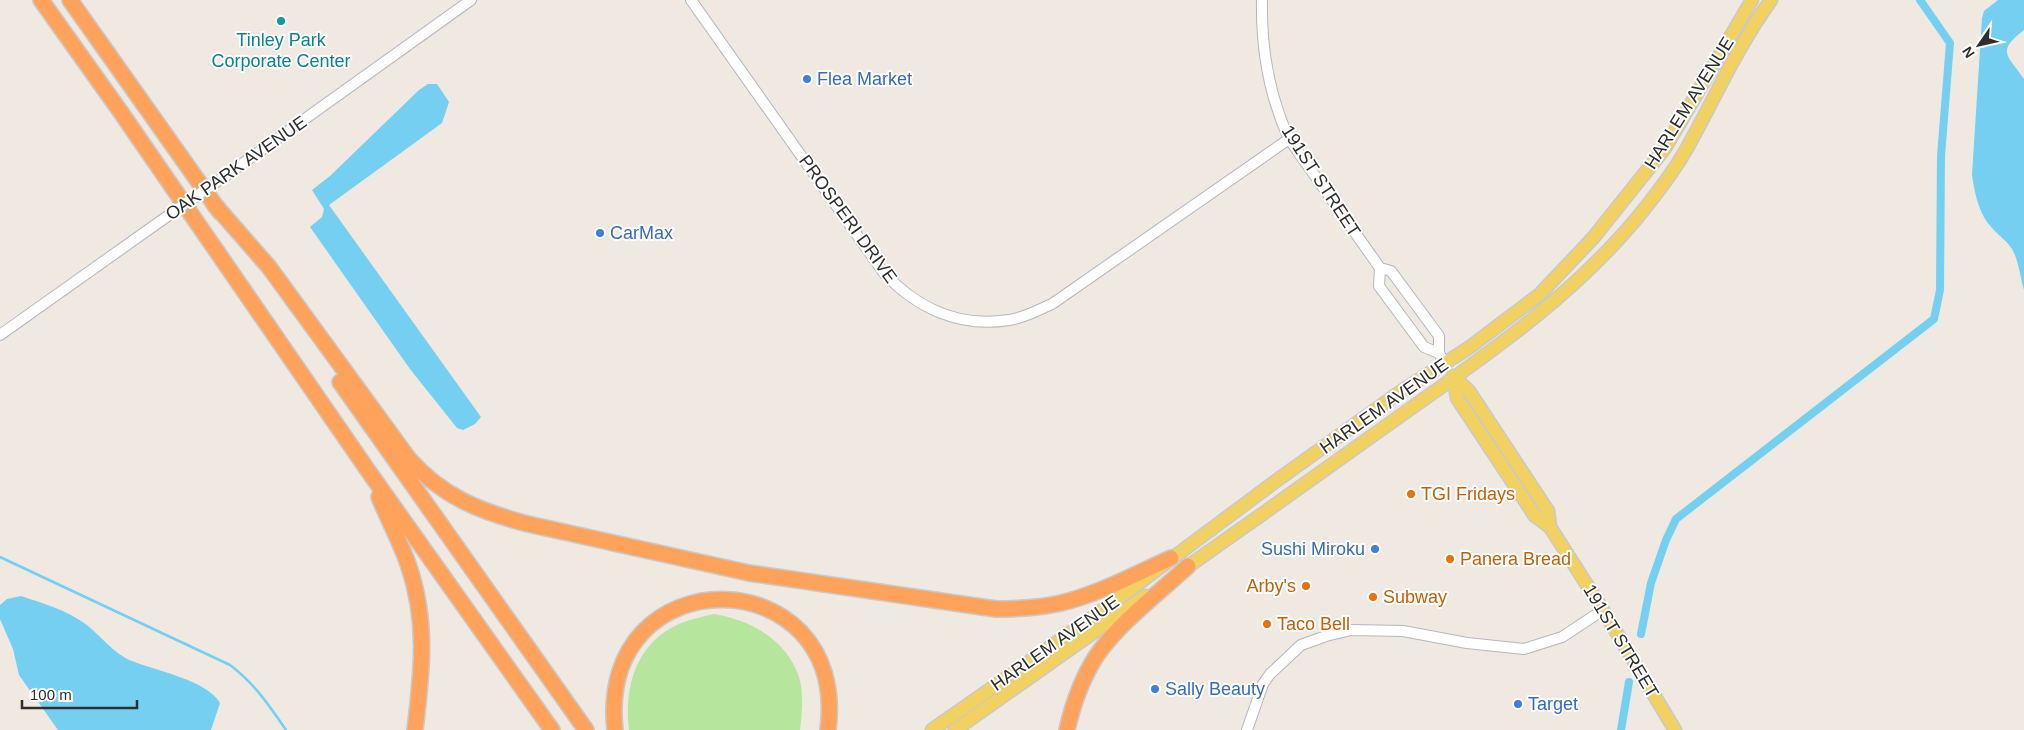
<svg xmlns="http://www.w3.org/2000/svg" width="2024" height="730" viewBox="0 0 2024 730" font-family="Arial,sans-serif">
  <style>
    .green { fill: #b6e59e }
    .water { fill: #75cff0 }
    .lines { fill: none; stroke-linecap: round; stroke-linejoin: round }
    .stream { stroke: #75cff0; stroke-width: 2.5 }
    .canal { stroke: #75cff0; stroke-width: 8 }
    .minor-casing { stroke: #b4b7c1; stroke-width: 12 }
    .major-casing { stroke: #c9c9c9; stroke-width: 15 }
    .highway-casing { stroke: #c9c9c9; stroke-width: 18 }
    .minor { stroke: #fff; stroke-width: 10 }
    .major { stroke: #f2d163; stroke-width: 12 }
    .highway { stroke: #ffa35c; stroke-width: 15 }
    .minor-bridge-casing { stroke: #b4b7c1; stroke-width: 12; stroke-linecap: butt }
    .minor-bridge { stroke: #fff; stroke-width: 10 }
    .culture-dot { fill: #0f9aa8; stroke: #fff; stroke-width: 2 }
    .shop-dot { fill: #3f7fe0; stroke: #fff; stroke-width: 2 }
    .food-dot { fill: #e8710a; stroke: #fff; stroke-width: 2 }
    .labels { text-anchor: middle; stroke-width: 4; stroke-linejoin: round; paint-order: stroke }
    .culture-label { font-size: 18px; fill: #0d838f; stroke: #fff }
    .shop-label { font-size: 18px; fill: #366cbe; stroke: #fff; text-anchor: start }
    .street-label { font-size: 18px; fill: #2e2e2e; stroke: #fff }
    .food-label { font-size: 18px; fill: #c56008; stroke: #fff; text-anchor: start }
  </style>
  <rect width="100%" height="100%" fill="#efe9e1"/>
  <path class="green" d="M714 614C750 620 786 639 799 677 804 693 802 713 800 730H629C623 683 639 637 687 621 696 618 705 616 714 614Z"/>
  <g class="water">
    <path d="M1998 0H2024V30C1996 52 2007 54 2024 79V290C2020 277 2019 261 2012 249 2008 242 1999 236 1993 229 1979 215 1975 195 1972 175L1982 18 1984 11Z"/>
    <polygon points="428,84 437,84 449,102 442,123 329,205 481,417 475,424 463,430 457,428 410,369 310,227 322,217 324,209 312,190 330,176 419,90"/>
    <path d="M21 596C42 603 66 610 84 623 101 635 112 653 132 661 156 671 207 680 220 703L211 730H58L19 675 13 649 0 619V605L7 599Z"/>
  </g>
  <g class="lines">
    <path class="stream" d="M0 557 230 665C254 683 269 705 286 730"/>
    <g class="canal">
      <polyline points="1641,634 1651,583 1666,540 1676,519 1934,319 1940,290 1941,156 1950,43 1920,0"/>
      <polyline points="1621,730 1629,682"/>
    </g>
    <defs>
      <g id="minor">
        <path d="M691 0 884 273C917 308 959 328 1009 320 1024 318 1038 310 1052 304L1289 139"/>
        <path d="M1262 0C1261 48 1269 95 1289 139L1380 268 1379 286 1424 347 1439 353"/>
        <polyline points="228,174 471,0"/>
        <polyline points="1380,268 1391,271 1439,336 1439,353 1441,357"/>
        <polyline points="0,335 162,220"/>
        <polyline points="1247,730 1263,684 1270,674 1301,645 1326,636 1351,630 1403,631 1467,643 1524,649 1562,637 1603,610"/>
      </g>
      <g id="major">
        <polyline points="1453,376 1469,391 1548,511 1550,527"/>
        <polyline points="1454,378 1457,398 1535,516 1550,527 1603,610 1675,730"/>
        <path d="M1180 572C1257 518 1333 464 1410 409 1491 352 1573 295 1637 218 1655 196 1672 174 1686 150 1714 100 1737 47 1771 0"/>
        <polyline points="932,730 1100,612 1276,481 1400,392 1470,347 1540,294 1593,238 1665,148 1752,0"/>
        <polyline points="955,730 1145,596"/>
      </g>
      <g id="highway">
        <polyline points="41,0 120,111 369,472 552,730"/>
        <polyline points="70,0 220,212"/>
        <path d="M214 204 269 267 409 459C443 497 479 511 528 524L749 573 996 609C1018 609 1039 608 1061 603 1099 594 1135 574 1171 558"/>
        <polyline points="340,382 586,730"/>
        <path d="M379 497C388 519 400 541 408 564 428 621 422 671 415 730"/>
        <path d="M615 730C596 554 850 558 828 730"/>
        <path d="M1067 730C1073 703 1082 678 1097 655 1119 623 1159 593 1188 566"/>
      </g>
    </defs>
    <use href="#minor" class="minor-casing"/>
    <use href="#major" class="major-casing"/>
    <use href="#highway" class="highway-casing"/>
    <use href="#minor" class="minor"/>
    <use href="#major" class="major"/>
    <use href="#highway" class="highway"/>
    <defs>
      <polyline id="minor-bridge" points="162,220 228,174"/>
    </defs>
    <use href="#minor-bridge" class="minor-bridge-casing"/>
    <use href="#minor-bridge" class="minor-bridge"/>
  </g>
  <circle class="culture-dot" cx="281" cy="21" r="5"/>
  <g class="shop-dot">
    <circle cx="807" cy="79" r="5"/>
    <circle cx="600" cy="233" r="5"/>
    <circle cx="1375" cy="549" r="5"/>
    <circle cx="1155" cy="689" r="5"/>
    <circle cx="1518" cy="704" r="5"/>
  </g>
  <g class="food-dot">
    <circle cx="1411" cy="494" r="5"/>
    <circle cx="1450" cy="559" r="5"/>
    <circle cx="1306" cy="586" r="5"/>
    <circle cx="1373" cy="597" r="5"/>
    <circle cx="1267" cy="624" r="5"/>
  </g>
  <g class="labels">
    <g class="culture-label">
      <text x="281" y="46">Tinley Park<tspan x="281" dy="21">Corporate Center</tspan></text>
    </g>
    <g class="shop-label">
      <text x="817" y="85">Flea Market</text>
      <text x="610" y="239">CarMax</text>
      <text x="1365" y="555" text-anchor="end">Sushi Miroku</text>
      <text x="1165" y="695">Sally Beauty</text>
      <text x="1528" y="710">Target</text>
    </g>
    <g class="street-label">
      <text transform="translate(1689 103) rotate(-58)" y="6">HARLEM AVENUE</text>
      <text transform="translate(236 168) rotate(-35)" y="6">OAK PARK AVENUE</text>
      <text transform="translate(1321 181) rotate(57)" y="6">191ST STREET</text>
      <text transform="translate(848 219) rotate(54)" y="6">PROSPERI DRIVE</text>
      <text transform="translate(1384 406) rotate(-35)" y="6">HARLEM AVENUE</text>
      <text transform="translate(1621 641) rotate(59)" y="6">191ST STREET</text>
      <text transform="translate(1055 643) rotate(-35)" y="6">HARLEM AVENUE</text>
    </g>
    <g class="food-label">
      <text x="1421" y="500">TGI Fridays</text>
      <text x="1460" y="565">Panera Bread</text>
      <text x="1296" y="592" text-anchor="end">Arby's</text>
      <text x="1383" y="603">Subway</text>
      <text x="1277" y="630">Taco Bell</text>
    </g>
  </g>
  <g transform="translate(1979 45) rotate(236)" stroke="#ffffff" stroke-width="4" paint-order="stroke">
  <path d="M0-4L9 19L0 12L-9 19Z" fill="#2e2e2e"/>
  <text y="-8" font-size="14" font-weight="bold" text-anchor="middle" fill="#2e2e2e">N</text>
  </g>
  <path d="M22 700v8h115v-8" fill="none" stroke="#2e2e2e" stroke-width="2.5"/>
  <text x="30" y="700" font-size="15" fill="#2e2e2e" stroke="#ffffff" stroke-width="4" paint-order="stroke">100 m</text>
</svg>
